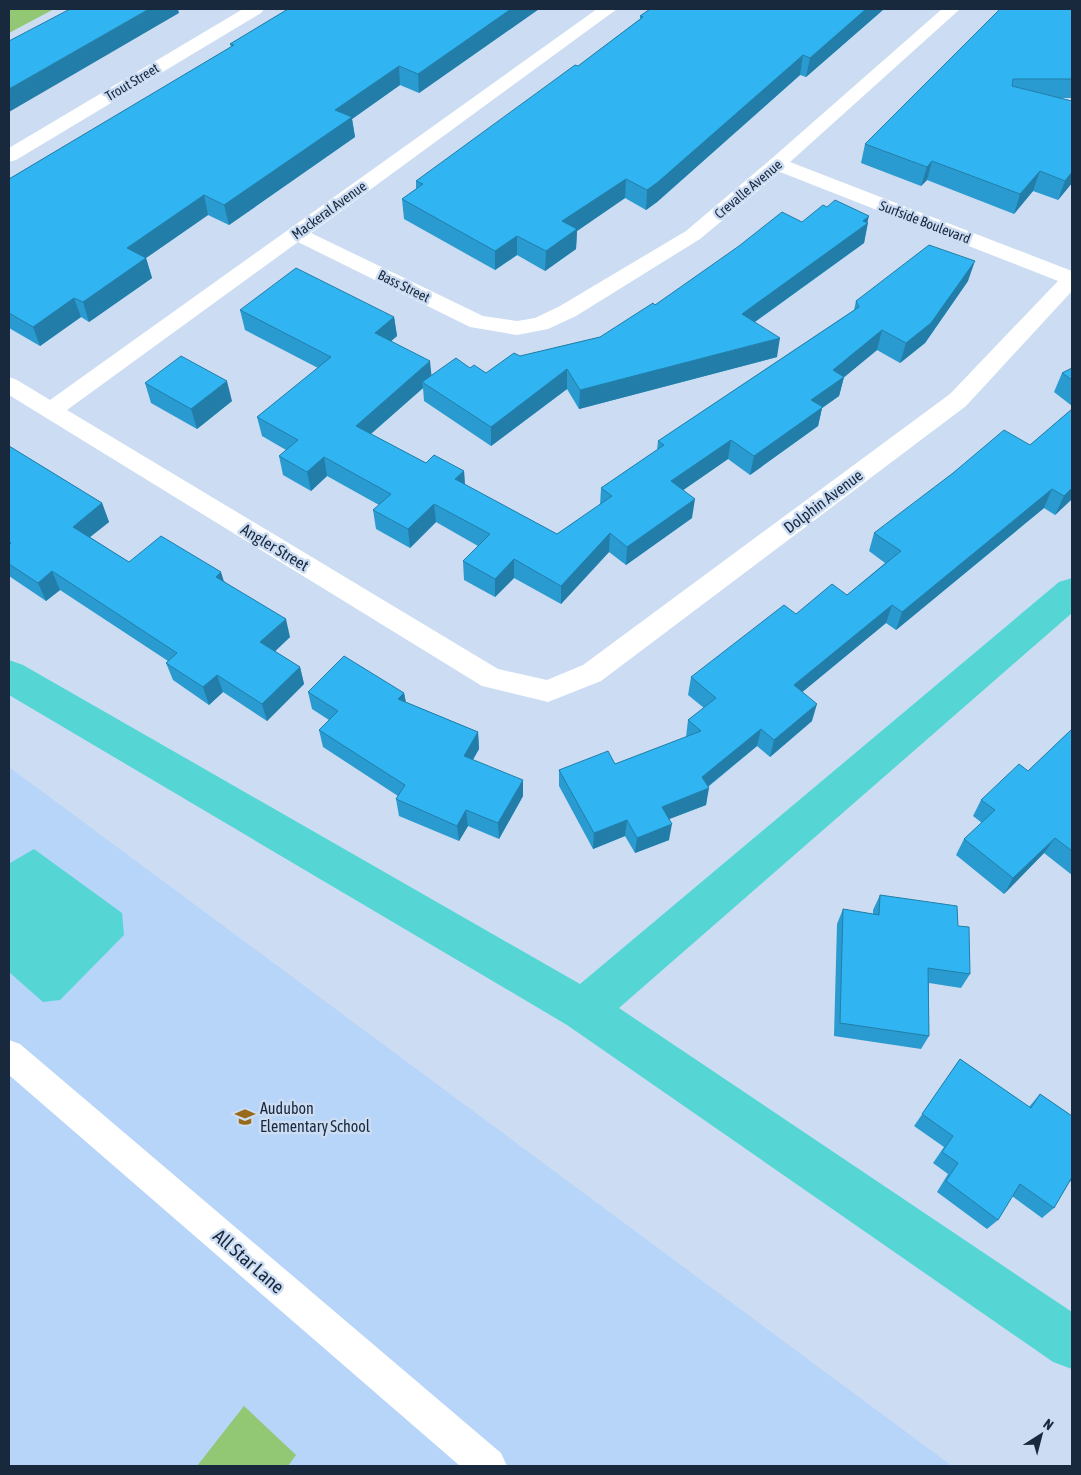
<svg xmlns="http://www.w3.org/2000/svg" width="1081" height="1475" viewBox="0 0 1081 1475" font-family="'Asap Condensed',sans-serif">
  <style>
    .built { fill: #b7d4f9 }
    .green { fill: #92c773 }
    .water { fill: #55d6d5 }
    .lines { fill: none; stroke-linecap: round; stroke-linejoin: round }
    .canal { fill: #55d6d5; fill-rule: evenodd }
    .minor { fill: #fff; fill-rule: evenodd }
    .wall { fill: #2a9bd0 }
    .shaded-wall { fill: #227ea9 }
    .building { fill: #31b4f2; stroke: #227ea9 }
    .labels { text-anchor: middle; stroke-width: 5; stroke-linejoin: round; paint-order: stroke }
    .far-street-label { font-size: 14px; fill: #18283d; stroke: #ccddf3 }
    .street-label { font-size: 16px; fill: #18283d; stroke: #ccddf3 }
    .poi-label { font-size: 16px; fill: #18283d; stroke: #ccddf3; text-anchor: start }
    .near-street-label { font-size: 19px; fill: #18283d; stroke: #ccddf3 }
  </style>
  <rect width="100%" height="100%" fill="#ccddf3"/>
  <polygon class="built" points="9,767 952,1466 9,1466"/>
  <g class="green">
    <polygon points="9,9 54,9 9,33"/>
    <polygon points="244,1406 296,1455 288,1466 197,1466"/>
  </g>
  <polygon class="water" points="34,849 122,913 124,935 60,1000 43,1002 9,972 9,866 10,863"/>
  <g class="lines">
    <polygon class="canal" points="1072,578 1072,613 619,1008 1072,1312 1072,1369 1053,1362 567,1025 9,695 9,660 23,665 580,984 1059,582"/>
    <g class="minor">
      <polygon points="243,9 264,9 261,13 16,160 9,162 9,148"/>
      <path d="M597 9H617L311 233 483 316 517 321 535 318 560 306 686 231 770 160 942 9H960L790 162 1072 271V291L966 406 601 681 548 702 482 686 9 395V377L17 380 50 400ZM780 172 1058 281 950 394 583 665 547 680 498 669 67 410 298 242 470 327 517 335 548 329 576 316 700 239Z"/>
      <polygon points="9,1040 20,1044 501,1453 507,1466 460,1466 9,1075"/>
    </g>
  </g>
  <g class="wall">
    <polygon points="288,9 539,9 419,93 400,85 352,119 355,137 229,225 208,215 146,258 152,278 89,322 81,317 40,346 9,328 9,179 231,47 230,44"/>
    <polygon points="650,9 884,9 806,77 800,75 657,202 646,210 625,198 577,231 576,249 545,271 517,255 495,270 404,219 402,199 416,189 416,181 578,66 640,19 640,16"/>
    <polygon points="1072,9 1072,98 1060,98 1072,101 1072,183 1058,200 1033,191 1014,214 927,180 921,186 861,163 865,144"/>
    <polygon points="802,222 867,223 864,243 755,322 777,357 579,409 567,389 491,446 424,401 423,388 371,434 426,463 464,471 465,485 557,534 600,505 601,488 657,450 658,441 854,310 856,301 968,281 925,343 900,363 877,350 844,377 839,396 822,408 818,426 750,475 728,459 683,490 692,518 626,565 609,552 561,604 514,578 495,597 464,580 463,561 478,546 436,522 410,548 376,529 373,510 379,505 327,476 311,491 283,475 279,456 286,450 262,436 257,417 318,368 245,330 240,310 394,317 397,336 391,341 431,376 470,368 486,373 520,356 600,337 655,305"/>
    <polygon points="1072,368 1072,406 1054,392 1062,373"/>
    <polygon points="145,383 232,401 197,429 151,403"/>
    <polygon points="1072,409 1072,499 1055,515 1044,508 896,630 886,623 802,692 812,721 770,757 757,746 708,787 706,805 669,819 669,840 635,853 625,836 593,849 559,786 559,770 615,764 686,737 688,720 704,708 688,695 691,677 796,614 847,595 885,563 869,551 874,533 1030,445"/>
    <polygon points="9,446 102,503 109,522 90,537 129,562 224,581 290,637 275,651 300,667 304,684 267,721 223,692 209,705 173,680 166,663 168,661 60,590 46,601 9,576"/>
    <polygon points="308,692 404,693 406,702 478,732 479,749 473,760 523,796 499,839 468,826 459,841 399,816 396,799 398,796 323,747 319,730 329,720 312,709"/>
    <polygon points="1072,729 1072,875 1044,853 1004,894 956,855 964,839 982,823 973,816 981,800 1028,771"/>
    <polygon points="880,895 958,926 970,974 961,988 929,983 929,1036 921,1049 834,1036 837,924 843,909 873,914 873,910"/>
    <polygon points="960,1059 1029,1107 1040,1094 1072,1116 1072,1183 1070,1181 1054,1208 1042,1218 1012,1196 998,1220 987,1229 937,1192 948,1174 933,1163 944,1147 914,1126"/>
  </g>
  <g class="shaded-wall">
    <polygon points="149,9 178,9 179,13 9,112 9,89"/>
    <polygon points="511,9 539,9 419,93 418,74"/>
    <polygon points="866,9 884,9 806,77 810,58"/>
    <polygon points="803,55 800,75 657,202 646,210 647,190"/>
    <polygon points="399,66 400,85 352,119 355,137 229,225 224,205 335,110"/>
    <polygon points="932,161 927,180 921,186 927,167"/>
    <polygon points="1040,171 1033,191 1014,214 1020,194"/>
    <polygon points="1072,172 1072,183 1058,200 1065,181"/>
    <polygon points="626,179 625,198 577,231 576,249 545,271 546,251 562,221"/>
    <polygon points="204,195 208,215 146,258 152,278 89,322 83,302 127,248"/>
    <polygon points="869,216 867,224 868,223 864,243 739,333 742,314"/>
    <polygon points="517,236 517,255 495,270 495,251"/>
    <polygon points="975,261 968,281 925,343 900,363 906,343"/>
    <polygon points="74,298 81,317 40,346 33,327"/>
    <polygon points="394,317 397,336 377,353 375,333"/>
    <polygon points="882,330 877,350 842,379 844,377 839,396 822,408 818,426 750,475 754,456 811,400 833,370"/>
    <polygon points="780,338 777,357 579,409 580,390"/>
    <polygon points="430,361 432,380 422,382 423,388 358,445 356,426"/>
    <polygon points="567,369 567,389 491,446 491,427"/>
    <polygon points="227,381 232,401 197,429 191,409"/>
    <polygon points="731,440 728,459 669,500 671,481"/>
    <polygon points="324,457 327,476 311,491 307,472"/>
    <polygon points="464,471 465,490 455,479"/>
    <polygon points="1072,488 1072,499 1055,515 1064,496"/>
    <polygon points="1052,489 1044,508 896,630 902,612"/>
    <polygon points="695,499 692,518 626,565 627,547"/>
    <polygon points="102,503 109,522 80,545 73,527"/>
    <polygon points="434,504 436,522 410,548 408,529"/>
    <polygon points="610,533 609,552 561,604 561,586"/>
    <polygon points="514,559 514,578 495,597 495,579"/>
    <polygon points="52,571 60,590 46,601 38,583"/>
    <polygon points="221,572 227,591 216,577"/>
    <polygon points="892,605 886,623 789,703 794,685"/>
    <polygon points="286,619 290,637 266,660 260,642"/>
    <polygon points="300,667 304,684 267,721 262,704"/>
    <polygon points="217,675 223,692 209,705 203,687"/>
    <polygon points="404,693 407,710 398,699"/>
    <polygon points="817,704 812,721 770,757 774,740"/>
    <polygon points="761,729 757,746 702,791 709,788 706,805 659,823 662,807 702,777"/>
    <polygon points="478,732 479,749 465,772 464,756"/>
    <polygon points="523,780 523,796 499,839 498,823"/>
    <polygon points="466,810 468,826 459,841 457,826"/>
    <polygon points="627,820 625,836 593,849 594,833"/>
    <polygon points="672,824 669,840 635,853 637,838"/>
    <polygon points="1055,838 1044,853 1004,894 1013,878"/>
  </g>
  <g class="building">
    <polygon points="70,9 149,9 9,89 9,41"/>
    <polygon points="288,9 511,9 418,74 399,66 335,110 352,117 224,205 204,195 127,248 146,258 83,302 74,298 33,327 9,313 9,179 234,45 230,44"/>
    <polygon points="650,9 866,9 810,58 803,55 658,182 647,190 626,179 562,221 577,229 546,251 517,236 495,251 402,199 423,184 416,181 575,65 578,66 643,17 640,16"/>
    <polygon points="1000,9 1072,9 1072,79 1013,79 1012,86 1072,101 1072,172 1065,181 1040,171 1020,194 932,161 927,167 865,144"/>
    <polygon points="835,200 869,216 863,221 868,223 742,314 780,338 580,390 567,369 491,427 422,382 456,358 470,368 474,365 486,373 514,353 520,356 600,337 653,303 655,305 739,246 782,212 802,222 823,205 827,207"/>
    <polygon points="929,245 975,261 931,323 906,343 882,330 833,370 844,377 811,400 823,407 754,456 731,440 671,481 695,499 627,547 610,533 561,586 514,559 495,579 463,561 490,534 434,504 408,529 373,510 391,494 324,457 307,472 279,456 298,440 257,417 331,357 240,310 296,268 394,317 375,333 430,361 356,426 426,463 434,455 464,471 455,479 557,534 612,496 601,488 664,445 658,441 859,307 856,301"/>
    <polygon points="181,356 227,381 191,409 145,383"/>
    <polygon points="1072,368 1072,380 1062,373"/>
    <polygon points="1072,409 1072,488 1064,496 1052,489 902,612 892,605 794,685 817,704 774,740 761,729 702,777 709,788 662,807 672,824 637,838 627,820 594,833 559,770 608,751 615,764 701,731 688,720 716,698 691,677 784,605 796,614 832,584 847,595 901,551 874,533 953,473 1004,430 1030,445"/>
    <polygon points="9,446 102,503 73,527 129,562 161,536 221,572 216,577 286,619 260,642 300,667 262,704 217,675 203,687 166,663 177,653 52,571 38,583 9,564 9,545 11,543 9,541"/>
    <polygon points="344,656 404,693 398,699 478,732 464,756 523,780 498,823 466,810 457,826 396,799 405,785 319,730 338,711 308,692"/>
    <polygon points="1072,729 1072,851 1055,838 1013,878 964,839 995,810 981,800 1019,764 1028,771"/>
    <polygon points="880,895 957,906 958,926 969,927 970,974 928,968 929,1036 840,1023 843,909 879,915"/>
    <polygon points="960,1059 1031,1108 1040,1094 1072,1116 1072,1177 1054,1208 1020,1184 998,1220 946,1181 958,1163 942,1152 953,1136 922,1114"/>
  </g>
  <defs>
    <symbol id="school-bare" viewBox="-9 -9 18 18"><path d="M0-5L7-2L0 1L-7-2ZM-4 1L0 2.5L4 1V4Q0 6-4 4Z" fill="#98691a" stroke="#ccddf3" stroke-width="2.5" paint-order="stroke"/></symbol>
  </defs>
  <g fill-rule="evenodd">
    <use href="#school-bare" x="231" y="1103" width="28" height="28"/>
  </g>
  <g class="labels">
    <g class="far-street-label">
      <text transform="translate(132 82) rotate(-31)" y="5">Trout Street</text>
      <text transform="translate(748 189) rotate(-40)" y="5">Crevalle Avenue</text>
      <text transform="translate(329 210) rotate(-36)" y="5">Mackeral Avenue</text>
      <text transform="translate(925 222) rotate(21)" y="5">Surfside Boulevard</text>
      <text transform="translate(404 286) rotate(26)" y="5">Bass Street</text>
    </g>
    <g class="street-label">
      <text transform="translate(823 501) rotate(-37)" y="6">Dolphin Avenue</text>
      <text transform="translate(275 547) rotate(31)" y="6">Angler Street</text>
    </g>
    <g class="poi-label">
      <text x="260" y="1114">Audubon<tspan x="260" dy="18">Elementary School</tspan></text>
    </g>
    <g class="near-street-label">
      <text transform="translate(249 1261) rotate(41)" y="7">All Star Lane</text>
    </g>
  </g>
  <rect width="1081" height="1475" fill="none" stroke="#18283d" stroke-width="20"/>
  <g transform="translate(1041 1435) rotate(36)" stroke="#ccddf3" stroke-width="4" paint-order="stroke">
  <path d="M0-4L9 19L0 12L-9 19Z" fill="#18283d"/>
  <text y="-8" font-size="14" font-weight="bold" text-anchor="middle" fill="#18283d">N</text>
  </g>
</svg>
